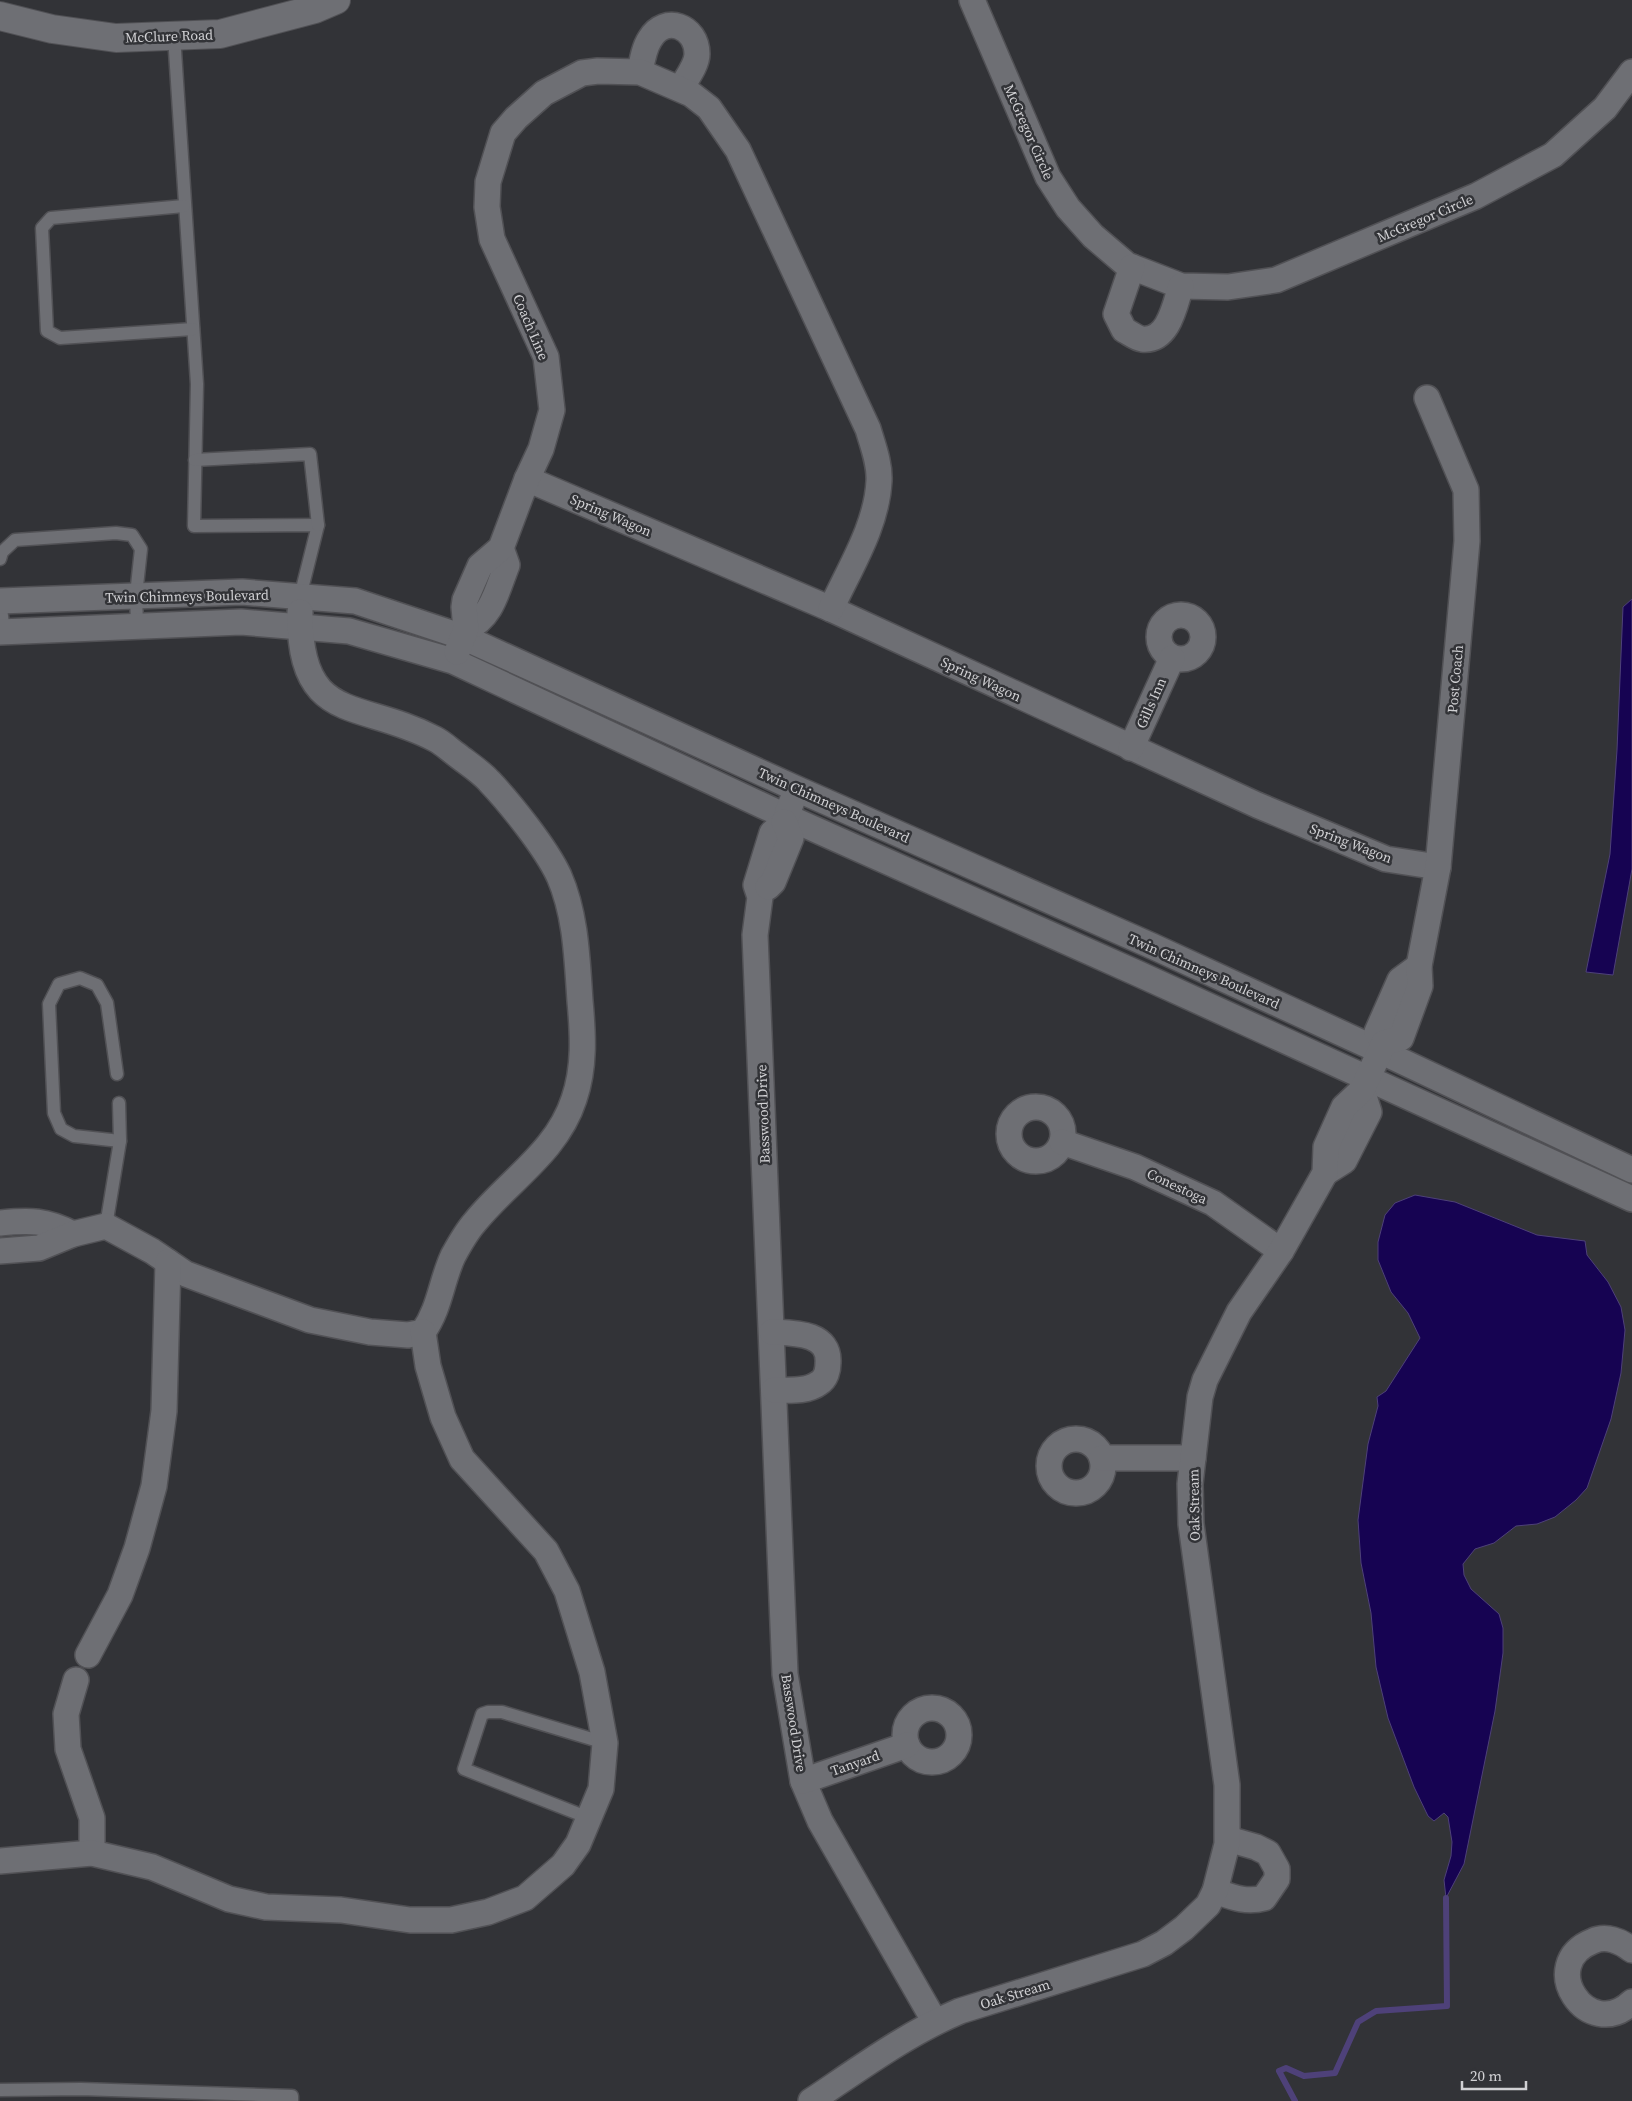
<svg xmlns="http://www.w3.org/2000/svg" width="1632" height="2101" viewBox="0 0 1632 2101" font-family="'Source Serif 4',serif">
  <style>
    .water { fill: #160352; stroke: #4e4179 }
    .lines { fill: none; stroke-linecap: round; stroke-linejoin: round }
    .stream { stroke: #4e4179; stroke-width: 6 }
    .service-casing { stroke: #515155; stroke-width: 15 }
    .minor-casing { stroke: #515155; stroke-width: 28 }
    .tertiary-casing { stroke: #515155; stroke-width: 30 }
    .service { stroke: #6e6f74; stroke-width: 12 }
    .minor { stroke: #6e6f74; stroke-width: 25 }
    .tertiary { stroke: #6e6f74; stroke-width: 28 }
    .labels { text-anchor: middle; stroke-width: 5; stroke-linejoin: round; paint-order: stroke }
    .street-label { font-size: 14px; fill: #d1d1d4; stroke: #323337 }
  </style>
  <rect width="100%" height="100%" fill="#323337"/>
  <g class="water">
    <polygon points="1632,599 1632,869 1613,975 1586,972 1610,854 1617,750 1623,607"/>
    <polygon points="1415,1195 1455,1202 1537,1235 1585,1241 1587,1255 1608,1282 1621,1307 1625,1330 1621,1373 1611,1419 1587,1488 1576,1500 1555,1517 1537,1524 1516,1526 1494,1543 1475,1549 1463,1564 1464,1575 1471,1589 1499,1614 1503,1628 1503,1653 1495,1711 1464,1864 1446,1898 1444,1880 1451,1856 1452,1842 1448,1817 1444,1813 1434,1821 1428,1816 1414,1787 1388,1718 1376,1667 1371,1613 1361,1563 1358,1520 1368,1444 1378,1406 1377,1397 1386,1391 1420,1338 1408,1313 1391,1292 1378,1260 1378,1242 1385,1215 1395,1203"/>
  </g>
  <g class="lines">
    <polyline class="stream" points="1295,2101 1279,2071 1286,2068 1304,2076 1335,2073 1358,2022 1376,2011 1447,2006 1446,1898"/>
    <defs>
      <g id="service">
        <polyline points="174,36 197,384 194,526 318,525 300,597"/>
        <polyline points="184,206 51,218 42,228 47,331 60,338 193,329"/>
        <polyline points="195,460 310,454 318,525"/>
        <polyline points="0,559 2,552 15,540 116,533 132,535 141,549 136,595 137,625"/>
        <polyline points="0,601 4,631"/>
        <polyline points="117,1074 107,1003 97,985 80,978 59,984 49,1004 54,1113 61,1129 74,1136 120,1141"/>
        <polyline points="106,1226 120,1141 119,1103"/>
        <polyline points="589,1818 464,1769 482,1714 488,1712 502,1712 605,1743"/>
        <polyline points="0,2090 81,2089 292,2096 292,2101"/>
      </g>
      <g id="minor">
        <polyline points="972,0 1048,177 1068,208 1093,236 1127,265 1181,286 1228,287 1276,280 1476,196 1553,155 1605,108 1632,72"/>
        <path d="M640 72C642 61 644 48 650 39 665 14 697 26 697 54 697 65 686 79 681 88"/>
        <path d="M1132 267 1116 314 1124 330C1130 333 1136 338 1142 339 1169 342 1175 304 1181 286"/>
        <polyline points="527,479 831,609 1257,805 1386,859 1438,867"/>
        <polyline points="0,601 242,592 355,601 463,637 797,789 1152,946 1380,1051 1632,1170"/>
        <circle cx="1181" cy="637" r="22"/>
        <path d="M466 629C492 618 497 590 507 565L501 548"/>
        <polyline points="0,632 241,622 349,631 453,661 785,816 1139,974 1632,1199"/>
        <path d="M457 652 466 629 464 607 465 600 480 566 501 548 527 479 541 449 552 410 546 357 492 239 487 207 488 182 503 133 516 118 544 93 582 73 598 71 640 72 691 94 709 108 738 150 868 429C873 446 880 464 879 481 877 526 849 569 831 609"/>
        <polyline points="1131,748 1172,658"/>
        <polyline points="792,801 784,822 772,833 756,885 760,897 755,935 785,1674 803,1781 820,1821 935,2022"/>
        <polyline points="768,887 773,882 791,838 784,822"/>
        <polyline points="1384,1043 1377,1032 1400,980 1419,966"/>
        <circle cx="1036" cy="1134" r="27"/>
        <polyline points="1062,1142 1135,1167 1213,1203 1281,1251"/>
        <polyline points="1325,1173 1344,1161 1369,1112 1362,1090"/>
        <path d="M0 1223C30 1220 46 1220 73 1234"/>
        <path d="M0 1251 39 1248 73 1234 106 1226 152 1251 186 1274 310 1320 370 1332 408 1335 423 1332C440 1308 441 1282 453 1256 459 1245 467 1231 475 1222 509 1180 557 1152 574 1099 585 1067 583 1034 580 1001 577 958 576 915 559 876 546 848 510 803 489 781 480 771 467 763 457 755 450 750 443 743 435 739 359 699 299 726 300 612"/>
        <path d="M772 1332C793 1333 830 1332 828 1363 828 1370 826 1379 819 1383 807 1392 789 1390 774 1390"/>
        <circle cx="1076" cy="1466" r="27"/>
        <polyline points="1102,1458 1193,1458"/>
        <polyline points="88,1655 120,1595 137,1548 154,1486 164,1411 168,1262"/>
        <polyline points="76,1680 66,1714 68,1749 92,1818 92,1853"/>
        <circle cx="932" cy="1735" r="27"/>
        <polyline points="803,1781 907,1745"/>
        <polyline points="0,1861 92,1853 152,1867 229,1899 266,1907 341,1910 410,1920 451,1920 488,1912 525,1898 563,1865 578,1844 601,1789 605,1743 592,1672 567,1591 546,1551 462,1459 443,1417 428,1366 423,1332"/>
        <path d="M1215 1891C1232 1897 1246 1903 1264 1898L1277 1879V1869L1268 1853 1256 1847 1228 1839"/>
        <path d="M1632 1950C1621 1941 1606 1935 1593 1941 1535 1964 1588 2044 1632 2002"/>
        <path d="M811 2101C859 2069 906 2034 960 2011L1143 1954 1164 1943 1184 1928 1208 1905 1215 1891 1227 1844V1785L1191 1524 1190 1484 1200 1397 1205 1380 1239 1312 1281 1251 1325 1173 1326 1147 1344 1107 1362 1090 1384 1043 1401 1038 1420 986 1419 966 1438 867 1467 541 1466 490 1427 398"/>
      </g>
      <polyline id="tertiary" points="0,16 52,29 116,38 220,34 315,9 336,0"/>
    </defs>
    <use href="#service" class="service-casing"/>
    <use href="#minor" class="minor-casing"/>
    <use href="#tertiary" class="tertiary-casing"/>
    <use href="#service" class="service"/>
    <use href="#minor" class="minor"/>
    <use href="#tertiary" class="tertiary"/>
  </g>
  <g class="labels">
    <g class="street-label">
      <text transform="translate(169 36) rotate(-2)" y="5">McClure Road</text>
      <text transform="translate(1029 132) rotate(66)" y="5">McGregor Circle</text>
      <text transform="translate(1425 218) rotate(-23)" y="5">McGregor Circle</text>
      <text transform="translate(531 327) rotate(67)" y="5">Coach Line</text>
      <text transform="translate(611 515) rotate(23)" y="5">Spring Wagon</text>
      <text transform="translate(187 596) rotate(-1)" y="5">Twin Chimneys Boulevard</text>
      <text transform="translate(981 679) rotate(25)" y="5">Spring Wagon</text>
      <text transform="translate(1455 679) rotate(-85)" y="5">Post Coach</text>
      <text transform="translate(1151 703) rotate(-66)" y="5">Gills Inn</text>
      <text transform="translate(834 805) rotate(24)" y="5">Twin Chimneys Boulevard</text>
      <text transform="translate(1351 843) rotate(21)" y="5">Spring Wagon</text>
      <text transform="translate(1204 971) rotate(24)" y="5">Twin Chimneys Boulevard</text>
      <text transform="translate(763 1114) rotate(-92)" y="5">Basswood Drive</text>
      <text transform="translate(1177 1186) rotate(25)" y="5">Conestoga</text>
      <text transform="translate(1194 1505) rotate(-91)" y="5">Oak Stream</text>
      <text transform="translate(794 1723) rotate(81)" y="5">Basswood Drive</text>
      <text transform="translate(855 1763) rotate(-19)" y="5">Tanyard</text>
      <text transform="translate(1015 1994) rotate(-17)" y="5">Oak Stream</text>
    </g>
  </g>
  <path d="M1462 2081v8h64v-8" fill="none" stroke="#d1d1d4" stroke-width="2.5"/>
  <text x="1470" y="2081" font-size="15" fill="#d1d1d4" stroke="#323337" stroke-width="4" paint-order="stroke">20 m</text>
</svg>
